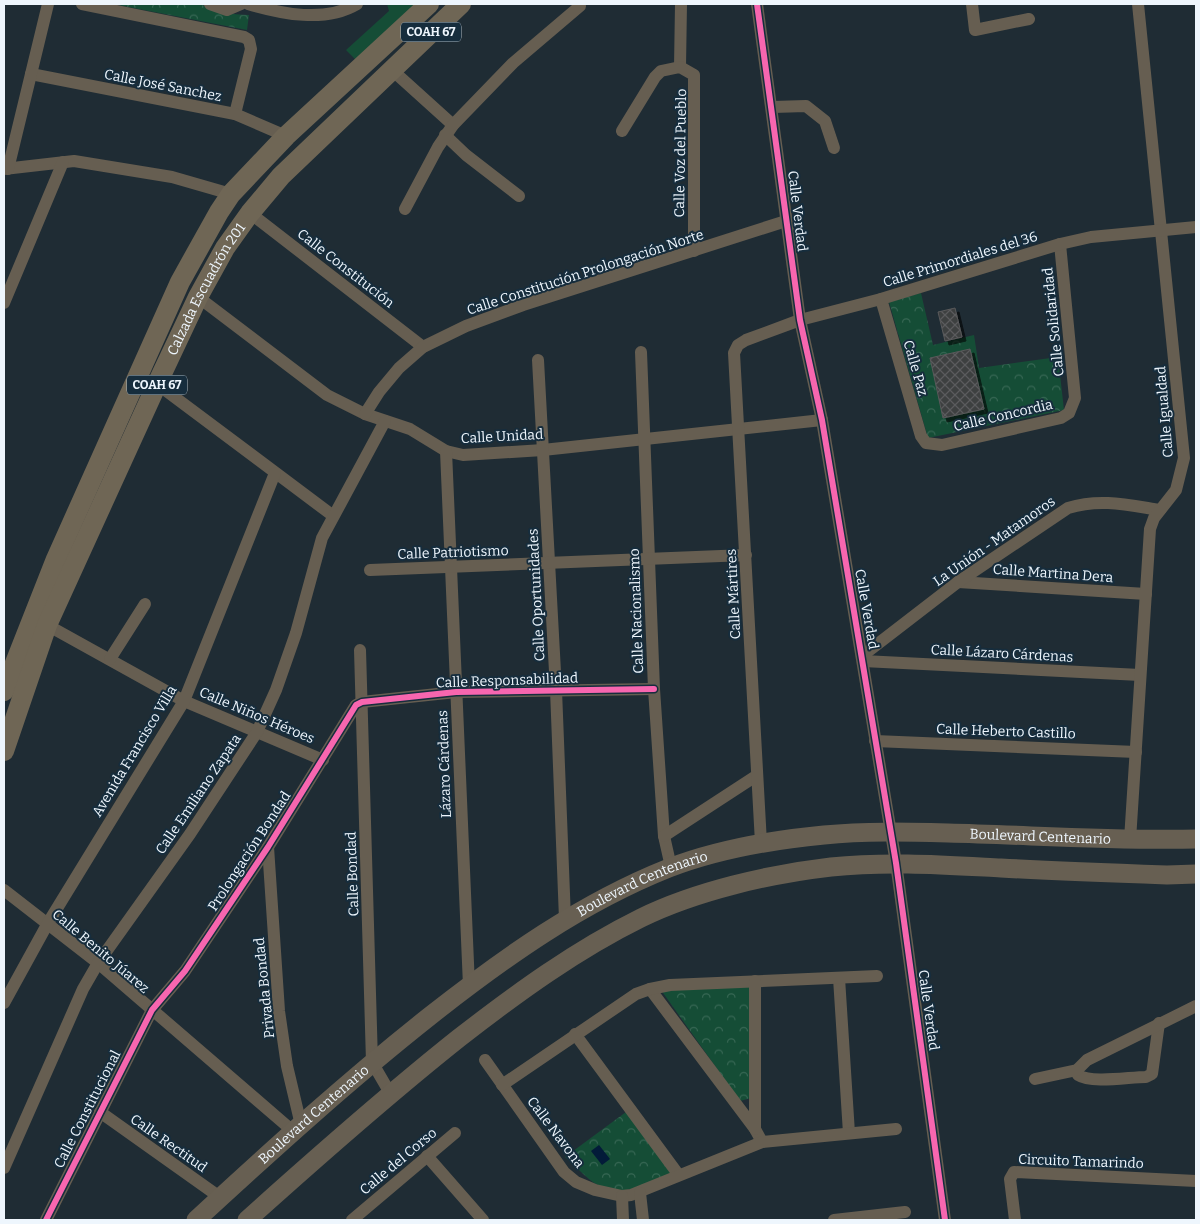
<svg xmlns="http://www.w3.org/2000/svg" width="1200" height="1224" viewBox="0 0 1200 1224" font-family="Bitter,serif">
  <style>
    .grass { fill: #154d36 }
    .forest { fill: url(#forest-crowns) }
    .water { fill: #031b39 }
    .building { fill: url(#building-cross-hatch); stroke: #59595a; filter: url(#shadow) }
    .lines { fill: none; stroke-linecap: round; stroke-linejoin: round }
    .street { stroke: #665e51; stroke-width: 12 }
    .secondary { stroke: #675f52; stroke-width: 19 }
    .primary { stroke: #6f6655; stroke-width: 20 }
    .cycleway-casing { stroke: #162d3d; stroke-width: 9 }
    .cycleway { stroke: #f766af; stroke-width: 6 }
    .labels { text-anchor: middle; stroke-width: 4; stroke-linejoin: round; paint-order: stroke }
    .shield { fill: #162d3d; stroke: #adbac3; stroke-width: 1 }
    .shield-label { font-size: 12px; font-weight: bold; fill: #eef6fd }
    .street-label { font-size: 14px; fill: #eef6fd; stroke: #162d3d }
  </style>
  <defs>
    <pattern id="forest-crowns" width="20" height="18" patternUnits="userSpaceOnUse" patternTransform="scale(1.25)"><rect width="20" height="18" fill="#154d36"/><path d="M2 6a3 3 0 1 1 6 0M12 15a3 3 0 1 1 6 0" fill="none" stroke="#376754"/></pattern>
    <pattern id="building-cross-hatch" width="8" height="8" patternUnits="userSpaceOnUse" patternTransform="scale(1.25)"><rect width="8" height="8" fill="#3e3f41"/><path d="M0 0l8 8M0 8l8-8" fill="none" stroke="#5a5b5d"/></pattern>
    <filter id="shadow"><feDropShadow dx="4" dy="4" stdDeviation="0" flood-color="#0009"/></filter>
  </defs>
  <rect width="100%" height="100%" fill="#1f2c34"/>
  <polygon class="grass" points="387,4 415,4 356,60 346,50 389,11"/>
  <g class="forest">
    <path d="M113 4H201C215 14 232 14 249 15L247 30Z"/>
    <polygon points="921,293 933,345 974,335 979,368 1058,357 1064,410 928,438 889,302"/>
    <polygon points="751,984 751,1098 740,1101 661,990"/>
    <path d="M626 1112 672 1173C650 1183 622 1199 598 1185 586 1179 575 1165 565 1157Z"/>
  </g>
  <polygon class="water" points="599,1145 610,1159 602,1165 591,1151"/>
  <g class="building">
    <polygon points="955,308 962,337 945,341 938,312"/>
    <polygon points="970,349 984,409 943,418 930,358"/>
  </g>
  <g class="lines">
    <g class="street">
      <polyline points="82,4 244,37 249,40 251,49 235,114"/>
      <polyline points="210,4 227,10 241,4"/>
      <path d="M248 4C282 14 325 23 357 4"/>
      <polyline points="757,4 800,320 822,420 896,863 945,1220"/>
      <polyline points="972,4 975,30 1029,19"/>
      <polyline points="680,67 681,4"/>
      <polyline points="391,69 453,125"/>
      <polyline points="31,74 235,114 286,136"/>
      <polyline points="773,107 806,106 825,121 834,148"/>
      <polyline points="622,131 655,77 661,71 680,67 694,75 694,251"/>
      <polyline points="445,135 466,155 519,196"/>
      <polyline points="4,169 74,161 172,177 231,194"/>
      <polyline points="8,169 48,4"/>
      <polyline points="405,209 438,147 453,125 513,63 580,6"/>
      <polyline points="250,213 423,347"/>
      <polyline points="198,297 327,395 365,414 410,429 446,451 463,455 543,450 822,420"/>
      <polyline points="881,299 921,436 926,443 942,445 1061,418 1069,413 1075,398 1060,244"/>
      <polyline points="4,303 63,162"/>
      <polyline points="641,352 654,689 664,836 671,867"/>
      <polyline points="538,360 556,690 565,919"/>
      <polyline points="157,384 332,515"/>
      <polyline points="365,414 379,392 399,368 423,347 466,326 523,305 786,221"/>
      <polyline points="446,451 469,986"/>
      <polyline points="370,570 746,555"/>
      <polyline points="958,582 1146,594"/>
      <polyline points="47,625 184,701 323,760"/>
      <polyline points="360,650 372,1062 390,1093"/>
      <path d="M862 656 958 582 1068 508C1100 498 1128 505 1160 510"/>
      <polyline points="110,659 145,604"/>
      <polyline points="863,661 1140,675"/>
      <polyline points="875,741 1136,752"/>
      <polyline points="664,836 756,776"/>
      <polyline points="1130,840 1150,529 1154,518 1176,490 1184,458 1138,4"/>
      <polyline points="761,843 734,353 738,345 746,340 800,320 881,299 1060,244 1091,237 1196,227"/>
      <polyline points="268,847 279,1011 287,1066 301,1125"/>
      <polyline points="4,890 98,963 294,1132"/>
      <polyline points="839,978 849,1133"/>
      <polyline points="650,989 755,1129 762,1142"/>
      <polyline points="4,1003 48,923 184,701 275,473"/>
      <polyline points="575,1034 678,1174"/>
      <polyline points="485,1060 564,1172 576,1182 595,1190 622,1196 631,1195 762,1142 896,1129"/>
      <path d="M1077 1070 1078 1075C1092 1084 1129 1077 1146 1077L1152 1074 1159 1023"/>
      <polyline points="1035,1079 1077,1070 1087,1060 1196,1006"/>
      <polyline points="502,1085 636,994 650,989 670,985 877,976"/>
      <polyline points="100,1112 221,1198"/>
      <polyline points="755,1129 755,981"/>
      <polyline points="427,1156 483,1220"/>
      <polyline points="4,1168 83,989 98,963 190,834 257,732 276,690 296,633 322,538 385,421"/>
      <polyline points="640,1193 643,1220"/>
      <polyline points="622,1196 623,1220"/>
      <polyline points="46,1220 152,1010 185,971 268,847 356,705 362,702 456,692 654,689"/>
      <polyline points="352,1220 455,1133"/>
      <polyline points="834,1220 905,1212"/>
      <polyline points="1015,1220 1010,1179 1014,1172 1196,1181"/>
    </g>
    <g class="secondary">
      <path id="s1" d="M196 1220C272 1150 349 1080 430 1016 505 957 581 903 669 868 718 849 772 840 824 835 865 831 907 832 948 833 1031 835 1113 841 1196 839"/>
      <path d="M247 1220C316 1158 386 1096 459 1038 517 993 576 950 641 918 696 891 770 874 831 867 888 861 944 865 1001 868 1057 871 1112 873 1167 875L1196 874"/>
    </g>
    <g class="primary">
      <polyline points="4,691 56,559 180,282 219,212 231,194 286,136 429,4"/>
      <path id="s2" d="M4 751 47 625 157 384 198 297 225 248 250 213 281 176 461 4"/>
    </g>
    <defs>
      <g id="cycleway">
        <polyline points="757,4 800,320 822,420 896,863 945,1220"/>
        <polyline points="46,1220 152,1010 185,971 268,847 356,705 362,702 456,692 654,689"/>
      </g>
    </defs>
    <use href="#cycleway" class="cycleway-casing"/>
    <use href="#cycleway" class="cycleway"/>
  </g>
  <g class="labels">
    <g class="shield">
      <rect x="401" y="22.5" width="60" height="19" rx="4"/>
      <rect x="127" y="375.5" width="60" height="19" rx="4"/>
    </g>
    <g class="shield-label">
      <text x="431" y="36">COAH 67</text>
      <text x="157" y="389">COAH 67</text>
    </g>
    <g class="street-label">
      <text transform="translate(163 85) rotate(11)" y="5">Calle José Sanchez</text>
      <text transform="translate(680 153) rotate(-89)" y="5">Calle Voz del Pueblo</text>
      <text transform="translate(798 211) rotate(83)" y="5">Calle Verdad</text>
      <text transform="translate(960 259) rotate(-17)" y="5">Calle Primordiales del 36</text>
      <text transform="translate(346 268) rotate(38)" y="5">Calle Constitución</text>
      <text transform="translate(585 272) rotate(-18)" y="5">Calle Constitución Prolongación Norte</text>
      <text dy="5" stroke="none"><textPath href="#s2" startOffset="505">Calzada Escuadrón 201</textPath></text>
      <text transform="translate(1053 322) rotate(-96)" y="5">Calle Solidaridad</text>
      <text transform="translate(916 368) rotate(74)" y="5">Calle Paz</text>
      <text transform="translate(1164 412) rotate(-95)" y="5">Calle Igualdad</text>
      <text transform="translate(1003 415) rotate(-13)" y="5">Calle Concordia</text>
      <text transform="translate(502 436) rotate(-3)" y="5">Calle Unidad</text>
      <text transform="translate(994 541) rotate(-35)" y="5">La Unión - Matamoros</text>
      <text transform="translate(453 552) rotate(-2)" y="5">Calle Patriotismo</text>
      <text transform="translate(1053 573) rotate(4)" y="5">Calle Martina Dera</text>
      <text transform="translate(733 594) rotate(-93)" y="5">Calle Mártires</text>
      <text transform="translate(536 595) rotate(-93)" y="5">Calle Oportunidades</text>
      <text transform="translate(867 609) rotate(80)" y="5">Calle Verdad</text>
      <text transform="translate(636 611) rotate(-92)" y="5">Calle Nacionalismo</text>
      <text transform="translate(1002 653) rotate(3)" y="5">Calle Lázaro Cárdenas</text>
      <text transform="translate(507 680) rotate(-2)" y="5">Calle Responsabilidad</text>
      <text transform="translate(257 715) rotate(23)" y="5">Calle Niños Héroes</text>
      <text transform="translate(1006 731) rotate(2)" y="5">Calle Heberto Castillo</text>
      <text transform="translate(134 751) rotate(-59)" y="5">Avenida Francisco Villa</text>
      <text transform="translate(444 764) rotate(-92)" y="5">Lázaro Cárdenas</text>
      <text transform="translate(198 794) rotate(-56)" y="5">Calle Emiliano Zapata</text>
      <text dy="5" stroke="none"><textPath href="#s1" startOffset="968">Boulevard Centenario</textPath></text>
      <text transform="translate(249 851) rotate(-57)" y="5">Prolongación Bondad</text>
      <text transform="translate(352 874) rotate(-92)" y="5">Calle Bondad</text>
      <text dy="5" stroke="none"><textPath href="#s1" startOffset="562">Boulevard Centenario</textPath></text>
      <text transform="translate(101 951) rotate(40)" y="5">Calle Benito Júarez</text>
      <text transform="translate(264 988) rotate(-96)" y="5">Privada Bondad</text>
      <text transform="translate(929 1010) rotate(82)" y="5">Calle Verdad</text>
      <text transform="translate(87 1109) rotate(-63)" y="5">Calle Constitucional</text>
      <text dy="5" stroke="none"><textPath href="#s1" startOffset="158">Boulevard Centenario</textPath></text>
      <text transform="translate(556 1132) rotate(53)" y="5">Calle Navona</text>
      <text transform="translate(169 1143) rotate(35)" y="5">Calle Rectitud</text>
      <text transform="translate(398 1161) rotate(-40)" y="5">Calle del Corso</text>
      <text transform="translate(1081 1161) rotate(2)" y="5">Circuito Tamarindo</text>
    </g>
  </g>
  <rect width="1200" height="1224" fill="none" stroke="#eef6fd" stroke-width="10"/>
</svg>
